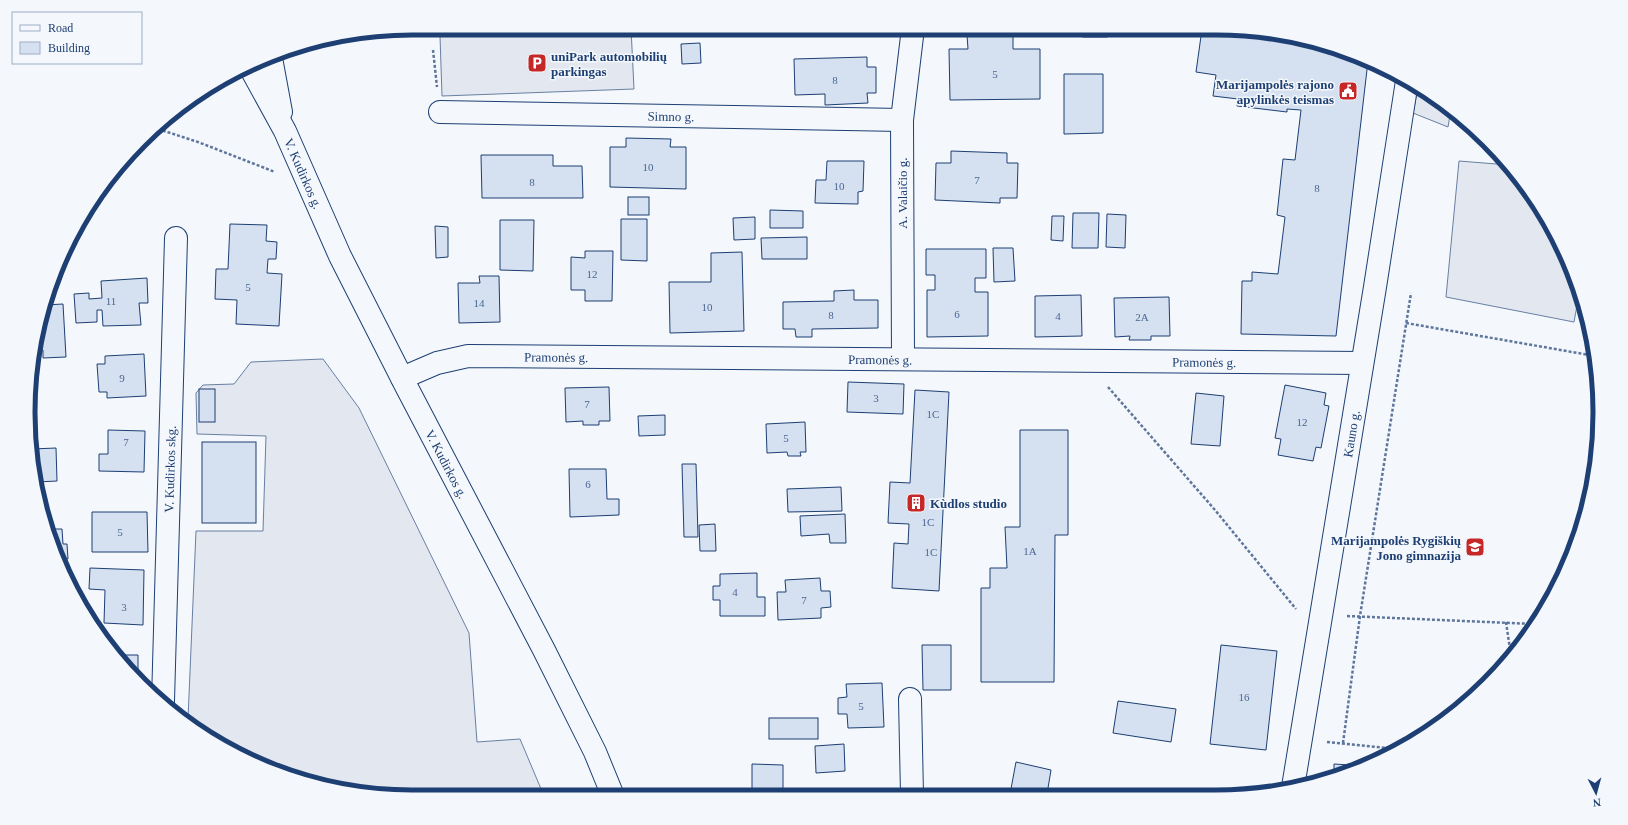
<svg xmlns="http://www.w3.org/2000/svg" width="1628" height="825" viewBox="0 0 1628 825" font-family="'Times New Roman',serif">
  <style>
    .parking { fill: #e3e8f0; stroke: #687fa3 }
    .building { fill: #d5e0f0; stroke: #1d3f73 }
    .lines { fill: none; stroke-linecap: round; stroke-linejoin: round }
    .minor-casing { stroke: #1d3f73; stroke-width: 24 }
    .major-casing { stroke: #1d3f73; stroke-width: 24 }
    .path { stroke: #5e769c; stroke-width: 2.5; stroke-dasharray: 3 2; stroke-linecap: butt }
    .minor { stroke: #f4f7fb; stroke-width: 22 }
    .major { stroke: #f4f7fb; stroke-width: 22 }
    .labels { text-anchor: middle; stroke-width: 3; stroke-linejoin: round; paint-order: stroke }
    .number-label { font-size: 11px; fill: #4b6792 }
    .poi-label { font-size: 13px; font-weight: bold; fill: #1d3f73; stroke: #f4f7fb; text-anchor: start }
    .street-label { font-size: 13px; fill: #1d3f73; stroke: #f4f7fb }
    .rim { fill: none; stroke: #1d3f73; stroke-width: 5 }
  </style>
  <rect width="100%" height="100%" fill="#f4f7fb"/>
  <g class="parking">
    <polygon points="598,28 631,28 634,89 442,96 440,36 596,31"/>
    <polygon points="1418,88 1451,109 1448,127 1413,113"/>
    <polygon points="1459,161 1509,165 1548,220 1580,289 1574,322 1446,297"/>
    <polygon points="323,359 359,408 469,633 477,742 520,739 544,796 388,796 324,786 324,780 302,780 243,757 188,719 196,531 263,531 266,436 197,434 196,393 203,385 234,384 251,362"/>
  </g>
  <g class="building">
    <rect x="1083" y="29" width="24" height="8"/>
    <polygon points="1202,29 1240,29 1315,41 1368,61 1336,336 1241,334 1242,281 1252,281 1252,272 1278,274 1285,217 1277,215 1283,159 1295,160 1301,110 1287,109 1287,112 1237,106 1238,99 1213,96 1216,75 1196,72"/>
    <polygon points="1013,34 1013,49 1040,49 1040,99 950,100 949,49 968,49 967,35"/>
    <polygon points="700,43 701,63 682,64 681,44"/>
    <polygon points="867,57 867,67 876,67 876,93 867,93 868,103 825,105 825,94 795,95 794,59"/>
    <polygon points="1064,74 1103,74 1103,133 1064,134"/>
    <polygon points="626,138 671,139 670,147 686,147 686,189 610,187 610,147 626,147"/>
    <polygon points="951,151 1007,153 1007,163 1018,163 1017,198 1000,198 1000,203 935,200 936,163 951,163"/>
    <polygon points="481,155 553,155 553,166 582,166 583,198 482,198"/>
    <polygon points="827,161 864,161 863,191 858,192 858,204 815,203 816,180 826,180"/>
    <rect x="628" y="197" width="21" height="18"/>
    <polygon points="770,210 803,211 803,228 770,228"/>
    <polygon points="1073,213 1099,213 1098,248 1072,248"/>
    <polygon points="1107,214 1126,215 1125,248 1106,247"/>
    <polygon points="1052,216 1064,216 1063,241 1051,240"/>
    <polygon points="755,217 755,239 734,240 733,218"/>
    <polygon points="621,219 647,219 647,261 621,260"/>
    <polygon points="500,220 534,220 533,271 500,270"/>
    <polygon points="230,224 267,225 266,241 277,242 276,259 268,259 267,273 282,274 279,326 236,324 237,300 215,299 216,269 228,269"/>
    <polygon points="435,226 448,227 448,257 436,258"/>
    <polygon points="807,237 807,259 762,259 761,238"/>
    <polygon points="993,248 1013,248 1015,281 994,282"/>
    <polygon points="926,249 986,249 986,278 975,278 975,292 988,292 988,336 927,337 927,290 935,290 935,275 926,275"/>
    <polygon points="585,251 613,251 612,301 585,301 585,290 571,290 571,257 585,258"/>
    <polygon points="742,252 744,331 670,333 669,282 711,282 711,253"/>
    <polygon points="479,276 499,276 500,322 459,323 458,283 480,283"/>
    <polygon points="147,278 148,303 139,303 141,325 103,326 102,310 97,310 97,322 76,323 74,294 89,293 89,299 102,298 101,281"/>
    <polygon points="854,290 854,300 878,300 878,328 812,329 812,337 796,337 795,329 783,329 783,302 834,301 834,291"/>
    <polygon points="1081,295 1082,336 1035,337 1035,296"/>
    <polygon points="1169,297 1170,336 1151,336 1151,340 1129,340 1130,336 1115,337 1114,298"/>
    <polygon points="63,304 66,357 43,358 43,350 35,350 35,337 45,305"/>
    <polygon points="144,354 146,396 107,398 107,392 99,392 97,364 105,364 105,356"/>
    <polygon points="848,382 904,384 903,414 847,412"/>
    <polygon points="1285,385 1326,393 1324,405 1329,406 1321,448 1316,447 1313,461 1278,455 1281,439 1275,438"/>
    <polygon points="609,387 610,421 599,421 599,425 583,425 583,421 566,422 565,388"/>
    <rect x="199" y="389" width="16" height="33"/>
    <polygon points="915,390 949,392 939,591 892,588 894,543 908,544 909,524 888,523 890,482 910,483"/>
    <polygon points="1196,393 1224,396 1220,446 1191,444"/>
    <polygon points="665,415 665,435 639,436 638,416"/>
    <polygon points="805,422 806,452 800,452 801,456 788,456 787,452 767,453 766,424"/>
    <polygon points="108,430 145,431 144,472 99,471 99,454 108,454"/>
    <polygon points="1020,430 1068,430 1068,535 1055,535 1054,682 981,682 981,588 990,588 990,568 1007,568 1005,527 1020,527"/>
    <rect x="202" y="442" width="54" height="81"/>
    <polygon points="56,448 57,481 37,482 31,462 32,449"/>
    <polygon points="682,464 696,464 698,537 684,537"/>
    <polygon points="569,469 606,469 607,499 619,499 619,515 570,517"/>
    <polygon points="841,487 842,511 788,512 787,489"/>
    <polygon points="92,512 147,512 148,552 92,552"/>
    <polygon points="845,514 846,543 830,543 829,534 801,536 800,516"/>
    <polygon points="715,524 716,551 700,551 699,525"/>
    <polygon points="51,529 62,529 63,544 67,544 68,559 61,559"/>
    <polygon points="90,568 144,570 143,625 104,623 105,590 89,589"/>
    <polygon points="757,573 757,597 765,597 765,616 720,616 720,600 713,600 713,586 720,586 720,574"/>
    <polygon points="820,578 821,591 830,591 831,607 821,608 821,618 778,620 777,592 786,592 785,580"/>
    <polygon points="922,645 951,645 951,690 923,690"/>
    <polygon points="1221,645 1277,651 1266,750 1210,744"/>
    <polygon points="120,655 138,655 138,673 142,673 142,686"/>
    <polygon points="882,683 884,727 848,728 847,714 838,714 838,698 847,697 846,684"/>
    <polygon points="1118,701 1176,709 1171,742 1113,733"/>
    <rect x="769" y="718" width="49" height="21"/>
    <polygon points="844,744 845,771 816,773 815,746"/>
    <polygon points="1016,762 1051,770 1047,794 1010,794"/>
    <polygon points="752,764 783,765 783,795 752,795"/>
    <polygon points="1334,764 1366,766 1334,776"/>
  </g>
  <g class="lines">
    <defs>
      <g id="minor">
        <path id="s1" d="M440 112 902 120"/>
        <polyline points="903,359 902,120 913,28"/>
        <path id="s2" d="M402 378 437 363 468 356 1362 363"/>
        <polyline points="910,699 912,795"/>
        <path id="s3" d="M163 701 176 238"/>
        <path id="s4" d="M1293 787 1375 287 1407 81"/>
      </g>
      <g id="major">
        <polyline points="271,58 281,112"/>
        <path id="s5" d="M251 69 285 131 340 256 405 384 544 650 595 752 613 796"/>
      </g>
    </defs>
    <use href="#minor" class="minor-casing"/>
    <use href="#major" class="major-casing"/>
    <g class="path">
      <polyline points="433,50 437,87"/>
      <polyline points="158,129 198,142 275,172"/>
      <polyline points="1406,323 1595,356"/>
      <polyline points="1587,355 1591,337"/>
      <polyline points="1108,387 1215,510 1296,609"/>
      <polyline points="1347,616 1534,624"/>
      <polyline points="1506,622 1511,656"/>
      <polyline points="1327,742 1396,749"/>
      <polyline points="1343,743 1360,616 1411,293"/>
    </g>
    <use href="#minor" class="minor"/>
    <use href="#major" class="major"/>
  </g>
  <defs>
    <symbol id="parking-square" viewBox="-11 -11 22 22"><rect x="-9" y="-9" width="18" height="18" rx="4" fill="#c62828" stroke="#f4f7fb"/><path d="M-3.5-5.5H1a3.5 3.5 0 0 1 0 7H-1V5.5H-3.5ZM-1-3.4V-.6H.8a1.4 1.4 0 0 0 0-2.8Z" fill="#fff"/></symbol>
    <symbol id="civic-square" viewBox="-11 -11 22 22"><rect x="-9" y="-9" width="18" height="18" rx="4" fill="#c62828" stroke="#f4f7fb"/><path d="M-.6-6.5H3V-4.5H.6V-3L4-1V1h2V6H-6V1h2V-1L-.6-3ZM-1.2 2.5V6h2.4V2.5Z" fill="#fff"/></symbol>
    <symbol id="building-square" viewBox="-11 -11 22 22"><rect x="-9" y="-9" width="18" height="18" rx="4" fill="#c62828" stroke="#f4f7fb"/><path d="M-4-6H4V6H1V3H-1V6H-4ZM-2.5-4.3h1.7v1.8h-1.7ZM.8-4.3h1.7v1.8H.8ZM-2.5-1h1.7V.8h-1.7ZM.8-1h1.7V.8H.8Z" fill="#fff"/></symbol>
    <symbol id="school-square" viewBox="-11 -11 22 22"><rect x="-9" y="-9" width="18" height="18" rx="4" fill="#c62828" stroke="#f4f7fb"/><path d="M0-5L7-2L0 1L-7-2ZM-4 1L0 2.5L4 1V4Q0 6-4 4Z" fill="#fff"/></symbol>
  </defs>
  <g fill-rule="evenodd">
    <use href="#parking-square" x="526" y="52" width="22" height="22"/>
    <use href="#civic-square" x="1337" y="80" width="22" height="22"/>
    <use href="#building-square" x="905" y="492" width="22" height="22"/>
    <use href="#school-square" x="1464" y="536" width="22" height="22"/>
  </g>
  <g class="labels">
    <g class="number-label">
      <text x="995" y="78">5</text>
      <text x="835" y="84">8</text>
      <text x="648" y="171">10</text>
      <text x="977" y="184">7</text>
      <text x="532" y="186">8</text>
      <text x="839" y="190">10</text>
      <text x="1317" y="192">8</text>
      <text x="592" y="278">12</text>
      <text x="248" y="291">5</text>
      <text x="111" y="305">11</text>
      <text x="479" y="307">14</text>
      <text x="707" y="311">10</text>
      <text x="957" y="318">6</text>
      <text x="831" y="319">8</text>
      <text x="1058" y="320">4</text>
      <text x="1142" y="321">2A</text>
      <text x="122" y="382">9</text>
      <text x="876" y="402">3</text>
      <text x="587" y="408">7</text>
      <text x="933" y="418">1C</text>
      <text x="1302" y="426">12</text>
      <text x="786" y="442">5</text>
      <text x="126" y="446">7</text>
      <text x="588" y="488">6</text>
      <text x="928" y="526">1C</text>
      <text x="120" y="536">5</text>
      <text x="1030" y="555">1A</text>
      <text x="931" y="556">1C</text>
      <text x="735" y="596">4</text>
      <text x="804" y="604">7</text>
      <text x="124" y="611">3</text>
      <text x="1244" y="701">16</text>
      <text x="861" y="710">5</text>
    </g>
    <g class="poi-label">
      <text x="551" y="61">uniPark automobilių<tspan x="551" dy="15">parkingas</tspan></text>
      <text x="1334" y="89" text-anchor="end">Marijampolės rajono<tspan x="1334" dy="15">apylinkės teismas</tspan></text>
      <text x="930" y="508">Kùdlos studio</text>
      <text x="1461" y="545" text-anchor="end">Marijampolės Rygiškių<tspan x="1461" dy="15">Jono gimnazija</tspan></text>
    </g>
    <g class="street-label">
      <text dy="5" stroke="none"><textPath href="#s1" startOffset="231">Simno g.</textPath></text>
      <text dy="5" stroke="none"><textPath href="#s5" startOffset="117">V. Kudirkos g.</textPath></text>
      <text transform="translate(902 193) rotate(-90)" y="5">A. Valaičio g.</text>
      <text dy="5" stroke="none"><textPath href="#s2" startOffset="158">Pramonės g.</textPath></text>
      <text dy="5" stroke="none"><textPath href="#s2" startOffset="482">Pramonės g.</textPath></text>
      <text dy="5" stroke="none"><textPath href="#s2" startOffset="806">Pramonės g.</textPath></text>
      <text dy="5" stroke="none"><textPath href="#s4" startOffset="358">Kauno g.</textPath></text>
      <text dy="5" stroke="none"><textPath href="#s5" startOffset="441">V. Kudirkos g.</textPath></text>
      <text dy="5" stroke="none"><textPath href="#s3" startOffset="232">V. Kudirkos skg.</textPath></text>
    </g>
  </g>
  <path d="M0 0H1628V825H0ZM412 35H1216A377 377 0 0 1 1593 412V413A377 377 0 0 1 1216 790H412A377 377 0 0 1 35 413V412A377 377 0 0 1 412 35Z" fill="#f4f7fb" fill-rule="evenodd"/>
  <path class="rim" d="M412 35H1216A377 377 0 0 1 1593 412V413A377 377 0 0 1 1216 790H412A377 377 0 0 1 35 413V412A377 377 0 0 1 412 35Z"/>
  <rect x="12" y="12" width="130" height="52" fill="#f4f7fb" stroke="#9eadc5"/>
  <rect x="20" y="25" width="20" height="6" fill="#f4f7fb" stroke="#9eadc5"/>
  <text x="48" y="32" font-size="12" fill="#1d3f73">Road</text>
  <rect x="20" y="42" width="20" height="12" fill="#d5e0f0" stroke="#9eadc5"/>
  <text x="48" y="52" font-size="12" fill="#1d3f73">Building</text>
  <g transform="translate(1596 793) rotate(174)" stroke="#f4f7fb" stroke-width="3" paint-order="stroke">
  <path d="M0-3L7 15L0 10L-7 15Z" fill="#1d3f73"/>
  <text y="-6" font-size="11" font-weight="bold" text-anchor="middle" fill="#1d3f73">N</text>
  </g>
</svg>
